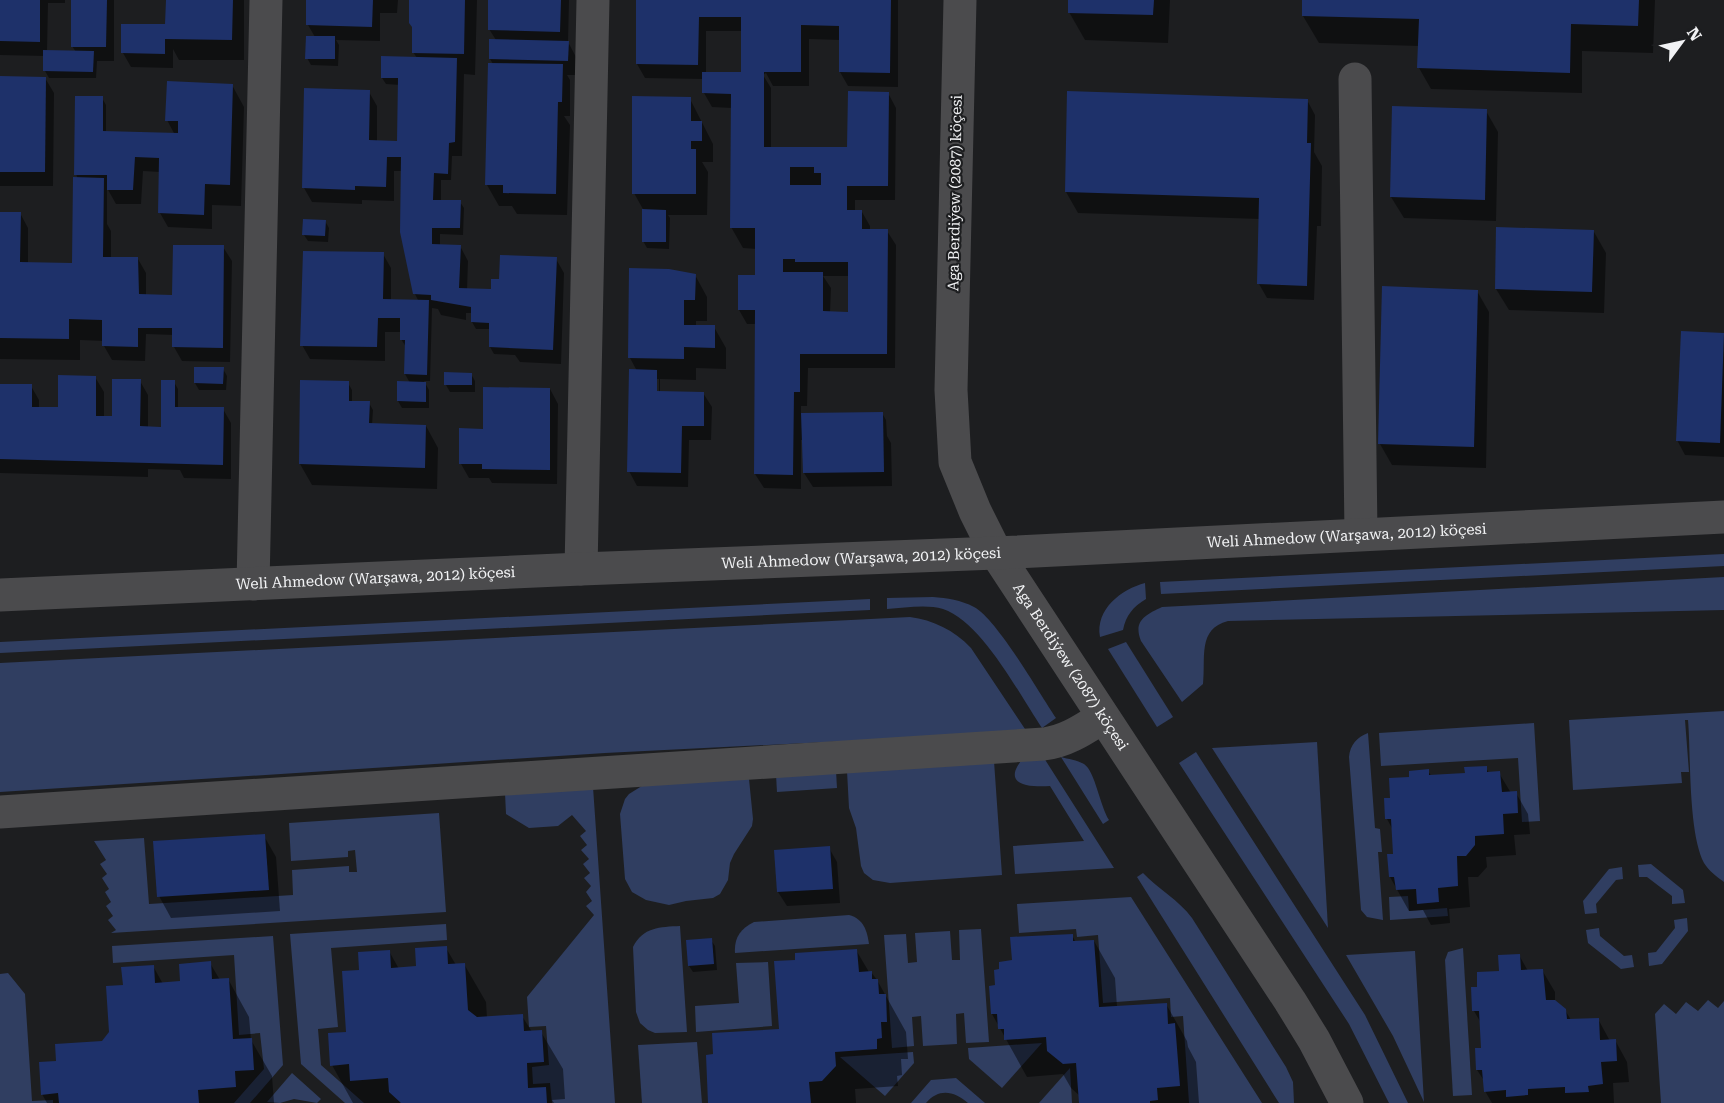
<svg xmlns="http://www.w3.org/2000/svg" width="1724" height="1103" viewBox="0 0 1724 1103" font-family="'Roboto Serif',serif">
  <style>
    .green { fill: #303e61 }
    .shadow { fill: #0007; fill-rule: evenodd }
    .building { fill: #1e316a; fill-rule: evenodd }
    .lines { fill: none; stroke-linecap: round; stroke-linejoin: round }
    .minor { stroke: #4b4b4d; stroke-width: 33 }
    .labels { text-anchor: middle; stroke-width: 4.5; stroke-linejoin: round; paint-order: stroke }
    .street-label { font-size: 15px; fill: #f1f2f4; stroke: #1d1e20 }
  </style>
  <rect width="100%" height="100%" fill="#1d1e20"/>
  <g class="green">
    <polygon points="1724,554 1724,566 1161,594 1160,582"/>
    <path d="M1724 577V610L1228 621C1197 629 1206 658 1203 684L1182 702 1141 641C1133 621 1145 615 1162 607Z"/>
    <path d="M1145 583 1146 599C1133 607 1126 615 1123 630L1100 637C1095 609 1122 589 1145 583Z"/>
    <path d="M933 597C947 598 961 600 974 607 997 619 1039 693 1056 718L1042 728C1019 694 982 622 943 609 926 604 905 608 887 609V598Z"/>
    <polygon points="870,599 870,610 0,653 0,642"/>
    <path d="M910 617C933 620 954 630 971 648L1027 732 605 753 0 792V663Z"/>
    <polygon points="1126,642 1173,717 1157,727 1108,649"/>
    <path d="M1724 711V882C1716 876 1709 871 1704 863 1688 832 1691 757 1688 720H1685L1689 772H1681L1682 783 1573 790 1569 720Z"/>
    <polygon points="1534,723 1540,821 1522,822 1518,758 1381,766 1379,733"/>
    <path d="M1368 733 1375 828 1380 829 1382 852H1378L1383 920 1367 917 1361 910 1349 757C1350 745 1357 737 1368 733Z"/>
    <polygon points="1317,742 1328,928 1212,748"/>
    <polygon points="1196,752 1365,1015 1408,1103 1389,1103 1349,1024 1179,763"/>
    <path d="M1061 757C1068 759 1077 760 1084 764 1095 771 1100 806 1109 820L1103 824Z"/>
    <path d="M1044 758 1114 868 1015 874 1013 846 1084 841 1050 786C1034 787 1001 787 1021 761Z"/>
    <polygon points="994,761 1002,875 890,883 873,880 864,873 861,866 856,828 849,808 847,771"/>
    <polygon points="836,771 837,788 777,792 776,775"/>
    <polygon points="749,779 753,819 752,826 734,854 730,863 728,880 720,894 713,898 686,901 669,905 646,900 632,892 625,879 620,814 625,799 629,794 645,784"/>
    <polygon points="593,787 615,1103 552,1103 550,1083 533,1084 532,1067 549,1065 546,1026 529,1027 527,997 594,915 586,906 592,901 586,892 591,886 584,878 590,873 583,864 589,859 581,850 587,845 580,836 586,831 572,815 558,826 529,828 506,814 505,793"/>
    <polygon points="439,813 446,912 111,933 116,930 108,920 113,916 106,906 111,902 105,892 109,889 102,878 107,874 100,864 106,860 94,841 144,838 149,904 293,895 292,870 349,866 349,872 357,872 355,850 348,851 348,857 291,861 289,823"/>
    <polygon points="1651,864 1683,890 1685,903 1672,904 1672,896 1647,877 1639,877 1638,865"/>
    <polygon points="1622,867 1623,879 1616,880 1596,904 1597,913 1585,914 1583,901 1609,869"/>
    <path d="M1143 873C1158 889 1179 900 1192 918L1286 1067 1293 1082 1294 1103H1279L1137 877Z"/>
    <polygon points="1408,896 1409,911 1447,908 1448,916 1390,920 1389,897"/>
    <polygon points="1131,897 1262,1103 1189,1103 1183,1016 1171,1017 1170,998 1103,1003 1098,935 1077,937 1076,929 1019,933 1017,904"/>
    <path d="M849 915C864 919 867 931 869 944L735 953C734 938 740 929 754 922Z"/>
    <polygon points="1687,918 1688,931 1662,964 1649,966 1648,953 1656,952 1675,928 1674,920"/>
    <polygon points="446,924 447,940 331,948 338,1027 318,1029 321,1065 364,1103 345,1103 301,1064 290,934"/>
    <path d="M680 926 687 1032 655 1033 648 1030 640 1023 636 1012 633 947C643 927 660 927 680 926Z"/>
    <polygon points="1599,928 1600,936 1624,956 1632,955 1634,967 1621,969 1588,943 1586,930"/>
    <polygon points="981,929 989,1042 966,1043 964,1013 956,1014 957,1044 923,1046 921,1016 912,1017 914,1046 892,1048 884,935 906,934 908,963 917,962 915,933 950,931 952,960 960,960 959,930"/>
    <polygon points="273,936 283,1065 250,1103 234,1103 264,1069 260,1033 239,1035 234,955 113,963 112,946"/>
    <polygon points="1463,948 1472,1095 1453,1096 1445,960 1448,952"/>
    <polygon points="1414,951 1415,951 1424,1102 1393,1036 1346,955"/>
    <polygon points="768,962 772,1026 696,1032 695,1006 739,1003 736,963"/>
    <polygon points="8,973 25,994 32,1101 53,1100 53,1103 0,1103 0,974"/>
    <polygon points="1708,1000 1718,1008 1724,1001 1724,1103 1661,1103 1655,1014 1664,1004 1676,1014 1686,1002 1698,1011"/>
    <polygon points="697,1042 702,1103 642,1103 638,1045"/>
    <polygon points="1042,1043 1002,1088 969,1059 968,1048"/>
    <polygon points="913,1052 914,1063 885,1096 840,1057"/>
    <polygon points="1070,1068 1072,1103 1039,1103"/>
    <polygon points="292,1073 321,1099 317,1103 294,1099 280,1103 267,1102"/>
    <path d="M956 1078 985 1103H968C954 1091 939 1088 926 1103H911L931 1080Z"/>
  </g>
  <g class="shadow">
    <polygon points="0,0 65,0 65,3 48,3 47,51 76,52 72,46 73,0 114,0 114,61 97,61 96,78 49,78 45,71 45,56 0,55"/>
    <polygon points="167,0 244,0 244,60 179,60 173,49 173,68 131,67 123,53 167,25"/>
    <polygon points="308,0 398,0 397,13 380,13 380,41 336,40 339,45 338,66 311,65 307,58 315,37 308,25"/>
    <polygon points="411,0 477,0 475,75 464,74 462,156 452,156 451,180 441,180 441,201 460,202 464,208 463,235 440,234 440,246 460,246 468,261 467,290 492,290 500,281 556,259 564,273 561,364 520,362 515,355 494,354 490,347 491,329 476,329 472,322 473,313 466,313 466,320 441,315 438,309 432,308 430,381 424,381 429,390 429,408 402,408 398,401 410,383 405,374 406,347 401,339 402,332 385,332 385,361 310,359 302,345 383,254 391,268 391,301 419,302 415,294 403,171 394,171 394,201 362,200 362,204 312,202 304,188 369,92 377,106 377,142 398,143 400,85 386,84 382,78 417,58 413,52 414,29"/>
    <polygon points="490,0 569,0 568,42 576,57 576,75 567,75 570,80 570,116 564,116 570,125 567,215 517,214 512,206 499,206 487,185 493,64 490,59 491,40 496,40 489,29"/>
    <path d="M637 0H898V87L848 86 840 72V40L809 39V86H773L766 73 763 75 771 88V148L846 149 888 93 896 108 895 200H855V212H862L870 226V230L887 231 896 245 895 368H808L807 406H801V415L882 413 886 420 887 436 891 443 892 486 813 487 804 473V440H801V489L764 488 755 474 757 324H747L739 310 757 277V249L743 248 731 227 732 108 712 107 704 93V79L645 78 637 64ZM706 31H743L742 74 706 73ZM823 276H850L849 313H830L831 288Z"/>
    <polygon points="1070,0 1170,0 1168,43 1085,40 1069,12"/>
    <polygon points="1304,0 1655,0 1653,53 1582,51 1582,93 1431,89 1419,68 1419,46 1319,43 1303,16"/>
    <polygon points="0,78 45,78 54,93 53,186 0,186"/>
    <polygon points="232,85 244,107 241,206 212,205 212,229 168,227 160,213 160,172 143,171 141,204 116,204 107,188 107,224 111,231 111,258 138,259 146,273 146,296 172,296 223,247 232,261 230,362 182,361 174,347 174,335 146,334 145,361 112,360 104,346 104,341 80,340 80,360 0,359 0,213 20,213 28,228 28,264 73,264 78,179 76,174 102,98 106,105 106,133 175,135 167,120"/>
    <polygon points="1069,93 1307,100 1315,115 1314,152 1322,166 1321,226 1317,226 1314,300 1267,298 1259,284 1260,219 1078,213 1066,192"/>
    <polygon points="690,99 713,144 713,162 702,162 708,172 707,215 668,215 670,218 669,249 647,248 643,241 644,211 634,193"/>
    <polygon points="1486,111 1498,132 1496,221 1404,218 1391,197"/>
    <polygon points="325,221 329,228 328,242 308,241 304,235"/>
    <polygon points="1594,232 1606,253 1604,313 1509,310 1496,289"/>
    <path d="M695 275 707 297V321H696V327H714L726 348V369L696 368V380L660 379V392L703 393 712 407 711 440H689L688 487 637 486 629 471 637 371 630 358ZM656 379H659V398H656Z"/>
    <polygon points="1477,291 1489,312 1486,468 1392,465 1380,444"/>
    <polygon points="1682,333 1724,335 1724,457 1685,455 1677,440"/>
    <polygon points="223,369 227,376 226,390 199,390 195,383"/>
    <polygon points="471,374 475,381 475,392 450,392 446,385"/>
    <polygon points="95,377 104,392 104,418 114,418 140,381 148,395 148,428 162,428 174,382 178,389 178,408 223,409 231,423 231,479 184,478 180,470 148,469 148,477 0,473 0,386 31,386 39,400 39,409 59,409"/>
    <polygon points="302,382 348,383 352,390 352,402 369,403 373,410 372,425 426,426 438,448 437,489 312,485 300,464"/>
    <polygon points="550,389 558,404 557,484 492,483 489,478 469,478 461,464 484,430"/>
    <polygon points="1486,768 1489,773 1499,773 1511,793 1516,793 1528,814 1530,834 1514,835 1516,855 1486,857 1487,867 1478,877 1468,877 1470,907 1449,909 1450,923 1431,925 1423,910 1409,911 1390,877 1395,856 1393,830 1387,819 1391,800 1410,778 1428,771 1432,777 1466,775"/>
    <polygon points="264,836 276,857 280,911 171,918 159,896"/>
    <polygon points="829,848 837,862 840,903 787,906 778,892"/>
    <polygon points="1072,935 1076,943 1094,941 1115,978 1117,1007 1166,1004 1187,1041 1188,1047 1196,1062 1199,1103 1080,1103 1080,1096 1071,1088 1063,1074 1027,1077 992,1014 997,987 1014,962"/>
    <polygon points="711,940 715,946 717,970 693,972 689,966"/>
    <polygon points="446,948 456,965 464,964 486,1002 487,1018 522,1016 532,1032 541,1032 563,1069 565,1099 552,1100 554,1103 403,1103 399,1100 401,1103 353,1103 332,1065 348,1033 360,971 389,951 399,969 418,967"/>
    <polygon points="856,950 869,972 871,972 877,980 906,1032 908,1059 901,1059 902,1075 897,1076 898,1086 855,1089 856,1103 710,1103 781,1030 797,961"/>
    <polygon points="1519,955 1528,971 1542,970 1555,992 1555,1002 1565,1010 1571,1020 1598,1019 1610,1041 1615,1040 1627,1062 1629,1082 1613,1083 1614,1103 1492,1103 1485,1091 1485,1082 1477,1070 1483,1050 1481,1023 1474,1011 1479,988"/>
    <polygon points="210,963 220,980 228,979 249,1017 251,1040 272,1076 274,1103 47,1103 42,1094 58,1062 102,1043 111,1033 124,986 153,966 163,984 181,982"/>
  </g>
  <g class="building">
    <polygon points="0,0 40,0 40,42 0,41"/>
    <polygon points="71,0 107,0 106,47 71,47"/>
    <polygon points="166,0 233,0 232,40 165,39 165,54 121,53 121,24 165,24"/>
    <polygon points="306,0 373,0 372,27 306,25"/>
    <polygon points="409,0 465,0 464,54 412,53 412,27 409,23"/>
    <polygon points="488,0 561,0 560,32 488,30"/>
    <path d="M636 0H891L890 73 839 72V26L801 25V72H764V147H847L848 91 889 92 888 186H847V210H862V229H888L887 354H800V392H794L793 475 754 474 755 310H738V275H755V228H730L731 94 702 93V72H741V17H699L698 65 636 64ZM790 167H814V173H821V185H790ZM783 259H795V262H848V312L823 311V272H783Z"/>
    <polygon points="1068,0 1154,0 1153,15 1068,13"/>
    <polygon points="1302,0 1639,0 1638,26 1571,24 1570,73 1417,68 1419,19 1302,16"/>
    <polygon points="306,36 335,36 335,59 305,59"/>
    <polygon points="489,39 569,41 568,61 489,59"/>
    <polygon points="43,50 94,51 93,72 43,71"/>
    <polygon points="381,56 457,58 455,142 449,143 448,174 434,173 433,200 461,200 460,228 432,228 432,244 461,245 459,288 491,289 491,279 499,279 500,255 557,257 553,350 489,347 489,323 471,322 471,307 431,300 431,295 413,294 400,232 401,157 387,157 386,187 355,186 355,190 302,188 304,88 370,90 369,140 397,141 398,78 381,78"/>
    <polygon points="488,63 563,64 562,102 558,102 556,194 503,193 503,185 485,185"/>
    <polygon points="0,76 46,77 45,172 0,172"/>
    <polygon points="167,81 233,84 230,185 205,184 204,215 158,213 159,158 135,157 133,190 107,190 107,175 74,175 75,96 103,96 103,131 178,133 178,121 165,121"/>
    <polygon points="1067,91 1308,99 1307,143 1311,143 1307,286 1257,284 1259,198 1065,192"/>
    <polygon points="632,96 691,97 691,121 702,121 702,141 691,141 691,149 696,149 696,194 632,194"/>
    <polygon points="1392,106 1487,109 1485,200 1390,197"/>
    <polygon points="73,177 104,178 103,257 138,257 139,294 172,295 173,245 224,245 223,348 172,347 172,328 138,328 138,347 102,346 102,320 69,319 69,339 0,338 0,212 21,212 20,262 72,263"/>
    <polygon points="642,209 666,210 666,242 642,242"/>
    <polygon points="303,219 326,220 325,236 302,235"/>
    <polygon points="1496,227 1594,230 1592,292 1495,289"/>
    <polygon points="303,251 384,252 383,299 429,300 427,375 404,374 405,340 400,340 400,318 378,318 377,347 300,346"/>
    <polygon points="629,268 669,269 696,274 695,300 684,300 684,325 715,325 715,348 684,347 684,359 628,358"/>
    <polygon points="1382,286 1478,290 1474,447 1378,444"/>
    <polygon points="1681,331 1724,333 1720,443 1676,441"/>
    <polygon points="194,367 224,367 223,384 194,383"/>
    <polygon points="629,369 657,370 657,391 704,392 704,426 682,426 681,473 627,472"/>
    <polygon points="444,372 472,373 472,385 444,385"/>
    <polygon points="58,375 96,376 96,416 112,416 112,379 141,379 140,426 161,427 161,380 175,380 175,407 224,407 223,465 0,459 0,384 32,384 32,407 58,407"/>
    <polygon points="300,380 349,381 349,401 370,401 369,423 426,425 425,468 299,464"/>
    <polygon points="397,381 426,382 426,402 397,401"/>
    <polygon points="483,387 550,388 550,470 482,469 482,464 459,464 459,428 483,429"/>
    <polygon points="883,412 884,472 803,473 801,413"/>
    <polygon points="1487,766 1487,772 1500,771 1502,792 1517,791 1518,813 1503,814 1504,834 1475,836 1475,845 1466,856 1457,856 1458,886 1438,888 1439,902 1417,904 1416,889 1396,890 1394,877 1389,877 1387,854 1393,854 1391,819 1385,819 1384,798 1390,798 1389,778 1409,777 1409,771 1429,769 1429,775 1465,773 1464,767"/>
    <polygon points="265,834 269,890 157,897 153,841"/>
    <polygon points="830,846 833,889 777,892 774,850"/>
    <polygon points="1073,934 1073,941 1094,940 1099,1007 1167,1003 1168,1024 1175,1023 1180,1086 1157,1088 1158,1100 1150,1101 1150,1103 1079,1103 1076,1063 1063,1064 1047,1051 1046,1037 1004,1040 1004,1029 998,1029 997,1014 991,1014 989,986 995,985 994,970 999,969 999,962 1012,960 1010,937"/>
    <polygon points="712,938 714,964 688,966 686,940"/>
    <polygon points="447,946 448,964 465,963 468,1010 477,1017 523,1014 524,1031 542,1030 544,1062 527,1063 528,1088 546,1087 547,1103 401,1103 389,1092 388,1078 350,1081 349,1064 330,1066 328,1033 346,1032 342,971 359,970 358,952 390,950 391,968 416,966 415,948"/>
    <polygon points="857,949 859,972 872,971 872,979 878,979 879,994 886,994 887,1022 881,1022 882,1038 877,1039 877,1049 835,1052 836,1066 822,1081 809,1082 811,1103 708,1103 706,1055 713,1054 712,1033 779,1029 774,961 795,960 795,953"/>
    <polygon points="1520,954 1521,970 1543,969 1546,1000 1555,1000 1566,1009 1567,1019 1599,1018 1600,1040 1616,1039 1617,1061 1601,1062 1603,1084 1588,1086 1589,1092 1565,1093 1565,1087 1528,1089 1528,1095 1506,1097 1506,1090 1484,1092 1482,1070 1476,1070 1475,1048 1481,1048 1479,1011 1472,1011 1471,987 1477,987 1477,972 1499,971 1498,955"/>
    <polygon points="211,961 212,979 229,978 233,1039 252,1038 254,1070 235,1071 236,1087 198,1090 199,1103 59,1103 58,1093 41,1095 39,1062 56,1061 55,1044 102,1041 109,1032 106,986 123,985 121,967 154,965 155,983 180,981 179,964"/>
  </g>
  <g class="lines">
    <g class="minor">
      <path id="s1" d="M960 0 951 390 955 462 975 511 996 553 1290 1001 1314 1040 1347 1103"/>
      <polyline points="1355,79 1361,534"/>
      <polyline points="581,569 593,0"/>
      <polyline points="253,584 266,0"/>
      <path id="s2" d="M0 595 581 569 996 553 1724 517"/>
      <path d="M0 812 1044 744C1067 741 1084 729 1103 717"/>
    </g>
  </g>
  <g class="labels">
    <g class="street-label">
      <text transform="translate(955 193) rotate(-89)" y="5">Aga Berdiýew (2087) köçesi</text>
      <text dy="5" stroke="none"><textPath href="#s2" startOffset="1348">Weli Ahmedow (Warşawa, 2012) köçesi</textPath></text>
      <text dy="5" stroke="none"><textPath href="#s2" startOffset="862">Weli Ahmedow (Warşawa, 2012) köçesi</textPath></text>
      <text dy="5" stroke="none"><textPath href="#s2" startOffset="376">Weli Ahmedow (Warşawa, 2012) köçesi</textPath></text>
      <text dy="5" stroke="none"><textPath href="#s1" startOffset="698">Aga Berdiýew (2087) köçesi</textPath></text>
    </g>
  </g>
  <g transform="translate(1682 42) rotate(57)" stroke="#1d1e20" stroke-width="4.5" paint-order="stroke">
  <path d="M0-4.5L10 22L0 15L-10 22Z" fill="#f1f2f4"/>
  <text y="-9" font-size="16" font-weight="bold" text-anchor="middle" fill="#f1f2f4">N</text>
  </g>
</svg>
